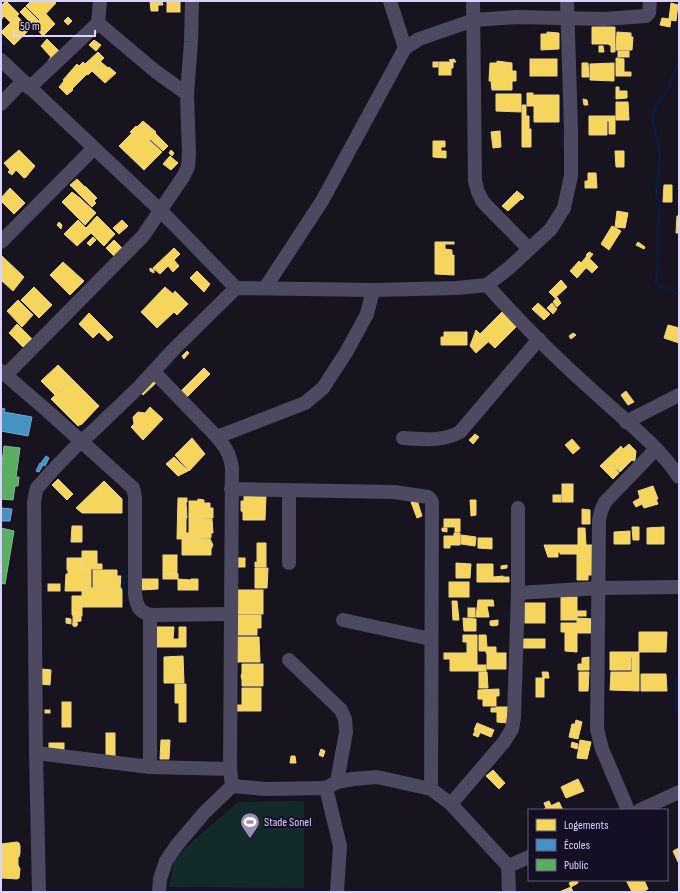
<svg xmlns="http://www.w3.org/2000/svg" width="680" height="893" viewBox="0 0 680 893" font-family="'Sofia Sans Condensed',sans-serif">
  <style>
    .green { fill: #132a2c }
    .homes { fill: #f6d55c; stroke: #eed48d }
    .schools { fill: #4393c3; stroke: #71a6d5 }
    .public { fill: #5aae61; stroke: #81b990 }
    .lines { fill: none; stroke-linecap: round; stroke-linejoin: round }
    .stream { stroke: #0c1a3e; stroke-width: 3 }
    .minor { stroke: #4c4960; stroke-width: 14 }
    .labels { text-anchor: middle; stroke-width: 4; stroke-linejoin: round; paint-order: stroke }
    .poi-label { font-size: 12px; fill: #dbd3fe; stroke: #140f24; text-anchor: start }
  </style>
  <rect width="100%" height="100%" fill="#17141f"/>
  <polygon class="green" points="304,801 304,888 169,887 174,861 186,847 238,802"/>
  <g class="homes">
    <polygon points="6,1 19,14 10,22 4,16 1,20 1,6"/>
    <polygon points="31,1 54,1 56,3 40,20 26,6"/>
    <polygon points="150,1 162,1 163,5 158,5 158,11 151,11"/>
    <rect x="167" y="1" width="13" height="11"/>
    <polygon points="671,3 678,5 676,21 671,20 670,27 660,25 662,18 669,19"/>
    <polygon points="25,7 39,21 34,26 20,12"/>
    <polygon points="46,14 55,24 43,36 34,26"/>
    <polygon points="17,16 30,29 14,45 1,32"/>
    <polygon points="68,17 72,21 68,25 64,21"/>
    <polygon points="592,27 615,27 615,52 611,52 611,45 609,45 609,44 592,44"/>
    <polygon points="547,32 559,33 559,49 541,50 541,34 547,34"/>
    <polygon points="617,32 631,33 631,37 633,37 632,50 616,50"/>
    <polygon points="47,39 61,53 51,64 48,61 51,57 41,46"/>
    <polygon points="94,40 101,45 96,51 89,45"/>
    <polygon points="599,46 603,46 604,52 599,52"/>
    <rect x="618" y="51" width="11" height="6"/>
    <polygon points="98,52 104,58 92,70 101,62 108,68 109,67 116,73 105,83 92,71 88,75 87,74 72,89 73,90 67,95 59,87 64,81 63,80 77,64 79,66 83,62 85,64"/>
    <polygon points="616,58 624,59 624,72 631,72 631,76 616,76"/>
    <polygon points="454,59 456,62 453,62 453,68 451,68 451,62 449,60"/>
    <rect x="530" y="59" width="27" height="17"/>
    <polygon points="497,61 512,63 512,71 516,71 516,81 512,81 512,90 492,90 491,81 489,81 490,63 497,63"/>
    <rect x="433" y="62" width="5" height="5"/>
    <rect x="439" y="62" width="12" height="13"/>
    <polygon points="582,63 588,63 589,77 582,77"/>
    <polygon points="614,63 614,81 590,80 590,64"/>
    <polygon points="616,87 619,87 619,91 627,91 627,98 616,99"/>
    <polygon points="527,93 533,93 533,95 559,95 559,122 534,122 534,106 527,106"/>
    <polygon points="496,94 521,94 521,112 496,111"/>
    <polygon points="583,99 587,100 588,105 584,105"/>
    <polygon points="616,102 628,102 629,120 616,120"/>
    <polygon points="522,105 526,105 526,116 529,116 529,129 531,129 531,147 522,147"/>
    <polygon points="589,116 615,116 615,134 609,134 609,121 607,121 607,135 589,135"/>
    <polygon points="143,121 156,132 155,133 168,146 163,151 150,139 149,140 162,152 144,170 119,146 132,133 130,132 136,126 137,127"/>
    <polygon points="500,131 501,147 493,148 491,132"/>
    <polygon points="433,141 445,141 445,147 441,147 441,151 446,151 446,158 433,157"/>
    <polygon points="19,150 35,166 26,177 24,178 16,170 12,175 8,172 10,170 4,163"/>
    <polygon points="171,150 174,153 172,156 169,153"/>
    <polygon points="615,151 624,151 624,167 616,167"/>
    <polygon points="170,156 178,163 171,170 163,164"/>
    <polygon points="588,173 596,173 597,188 585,188 585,181 588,181"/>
    <polygon points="77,179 85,187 85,186 97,198 94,201 96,203 92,207 70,185"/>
    <polygon points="664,185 672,185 672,202 663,202"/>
    <polygon points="10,188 25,203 14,214 1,201 1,198"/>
    <polygon points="517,191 524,197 522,200 521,199 508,211 502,206"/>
    <polygon points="72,192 80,198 96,213 85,225 62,202"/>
    <polygon points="617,211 628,213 625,228 615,227"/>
    <polygon points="97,216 115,234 104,246 86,228"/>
    <polygon points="677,216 679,216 679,233 676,233"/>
    <polygon points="78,220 91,233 77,246 64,234"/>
    <polygon points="122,220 128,226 119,234 113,228"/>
    <polygon points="59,222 62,225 61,229 57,225"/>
    <polygon points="612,226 621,231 609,250 601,244"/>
    <polygon points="93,237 96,240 90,246 87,243"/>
    <polygon points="114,240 122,248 114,256 106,248"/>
    <polygon points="435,242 445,242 445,249 452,250 452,255 454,255 454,275 435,274"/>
    <rect x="445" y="242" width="9" height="2"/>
    <polygon points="638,242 645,247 644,249 636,245"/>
    <polygon points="174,248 180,254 174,260 179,266 173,272 168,266 160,274 153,268"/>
    <polygon points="589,252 593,254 590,258 586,255"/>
    <polygon points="2,256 24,277 13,291 1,280 1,258"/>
    <polygon points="587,256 598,267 592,273 581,263"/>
    <polygon points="579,261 586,268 577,278 570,271"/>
    <polygon points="63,262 84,281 70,295 50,275"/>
    <polygon points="150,268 154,270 154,273 150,271"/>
    <polygon points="197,271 210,284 204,292 190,278"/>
    <polygon points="561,280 567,287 555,298 549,292"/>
    <polygon points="34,287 52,305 39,318 21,300"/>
    <polygon points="165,287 173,294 175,291 188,304 177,315 174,312 157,328 141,312"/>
    <polygon points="557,297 561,303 557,307 553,302"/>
    <polygon points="18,300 33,315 22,327 7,311"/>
    <polygon points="538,303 550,314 544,320 532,309"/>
    <polygon points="552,303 557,309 553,314 547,308"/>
    <polygon points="503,311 518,325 495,348 480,334"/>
    <polygon points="89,313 113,337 108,341 99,332 93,338 79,324"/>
    <polygon points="17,324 32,339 23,347 9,333"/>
    <polygon points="668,325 679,328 679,343 664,338"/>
    <polygon points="476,330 488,342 476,353 470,346"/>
    <polygon points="444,332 467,332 467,345 441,345 441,337 444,337"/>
    <polygon points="573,333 576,335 571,339 569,336"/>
    <polygon points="187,351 189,353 184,359 182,356"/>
    <polygon points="58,365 72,379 55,395 41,381"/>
    <polygon points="204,368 210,374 187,397 181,391"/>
    <polygon points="72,379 99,406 81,425 81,424 78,426 51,399"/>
    <polygon points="154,379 157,382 143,395 140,392"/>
    <polygon points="626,391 634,402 628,405 621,395"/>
    <polygon points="150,407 163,419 143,440 131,427 134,424 133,417 138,412 145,413"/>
    <polygon points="475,434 479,437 473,444 469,440"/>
    <polygon points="192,438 205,454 189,471 175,455"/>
    <polygon points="572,439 580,448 573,454 565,445"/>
    <polygon points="629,444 636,451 635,460 634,461 632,460 620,472 614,467 616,465 615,465 613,466 619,473 613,479 600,466 621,446 623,449"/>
    <polygon points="174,457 188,471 178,476 166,464"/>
    <polygon points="58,479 73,494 67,500 52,485"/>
    <polygon points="104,481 122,499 122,513 82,513 76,508"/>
    <rect x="562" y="484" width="11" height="18"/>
    <polygon points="653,486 658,499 656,499 658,504 644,508 642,504 636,507 633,502 640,498 638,491"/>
    <polygon points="244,494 266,495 265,520 243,520 243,512 241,511 241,501 244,501"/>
    <rect x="553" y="495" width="8" height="7"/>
    <polygon points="178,498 187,498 187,502 186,502 187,518 186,518 186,533 189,533 189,518 212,519 213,533 211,533 211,538 177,539"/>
    <polygon points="198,499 204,500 204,503 210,503 210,508 213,508 213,518 189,518 189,501 198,501"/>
    <polygon points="417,500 422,516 417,518 411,502"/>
    <polygon points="470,500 476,500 476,515 471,516"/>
    <polygon points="582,509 590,510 590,524 582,524"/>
    <polygon points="444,519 460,519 460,532 455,532 455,527 444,527"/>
    <polygon points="72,526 82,526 82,542 71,542"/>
    <polygon points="632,527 639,527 639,540 633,540"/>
    <polygon points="664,527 664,544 647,544 647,528"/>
    <polygon points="442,528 447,528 447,532 442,531"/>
    <polygon points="578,528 585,528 586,545 593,545 593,555 589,555 589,558 577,559 577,554 560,554 560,552 558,552 558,557 548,557 544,545 578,545"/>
    <polygon points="630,531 630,544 614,544 614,532"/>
    <polygon points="454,533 460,533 460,545 450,545 450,548 444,548 444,536 454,536"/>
    <polygon points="461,535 476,537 475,546 461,544"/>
    <polygon points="478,538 492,538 492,549 478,548"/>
    <polygon points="182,539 210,539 213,545 211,549 211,555 182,555"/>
    <polygon points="257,543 266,543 266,567 255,567 255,562 258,562 257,561"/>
    <polygon points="82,551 97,551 97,564 102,564 102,569 82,569"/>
    <rect x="163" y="555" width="14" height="19"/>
    <polygon points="589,555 593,555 593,575 588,575 588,580 577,580 577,559 589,558"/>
    <polygon points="67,558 82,558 82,569 91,569 91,588 82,588 82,591 65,591 66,574 68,574 68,570 67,570"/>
    <rect x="237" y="558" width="8" height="9"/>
    <polygon points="456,563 471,564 470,578 456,578"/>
    <polygon points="477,564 493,564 493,577 503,576 504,582 477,582"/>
    <polygon points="507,565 507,568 501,569 501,566"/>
    <polygon points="255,568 268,568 267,588 255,588"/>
    <polygon points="93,570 117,570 117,576 121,576 120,588 93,588"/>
    <rect x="163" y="574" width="15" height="5"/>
    <polygon points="503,577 509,577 509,582 504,582"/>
    <polygon points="140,579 158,579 158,589 140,590"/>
    <polygon points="178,579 191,580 191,579 198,579 198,590 178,590"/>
    <rect x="449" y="582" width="20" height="15"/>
    <rect x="48" y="584" width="12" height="7"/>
    <rect x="82" y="588" width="40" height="19"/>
    <rect x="238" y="590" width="25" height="24"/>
    <polygon points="72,596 82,596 82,616 72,615"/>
    <rect x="561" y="597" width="16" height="23"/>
    <polygon points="478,600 493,600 494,606 487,606 489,617 476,617"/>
    <polygon points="452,601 457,601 459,620 453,620"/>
    <rect x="525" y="603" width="20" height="20"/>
    <rect x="468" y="608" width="7" height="9"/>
    <rect x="577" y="611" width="9" height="5"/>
    <polygon points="73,615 81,616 81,621 73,622"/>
    <polygon points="238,615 261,615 261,628 257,628 257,635 238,635"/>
    <polygon points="66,618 71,619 71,624 66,623"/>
    <polygon points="463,618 476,619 476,631 464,631"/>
    <polygon points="577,618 593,619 593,633 577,633 577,652 565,651 565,632 561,632 561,623 577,623"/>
    <polygon points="498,620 498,625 493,626 490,625 490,621"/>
    <circle cx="75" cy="624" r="2.5"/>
    <polygon points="157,627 174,627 173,639 179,639 179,627 186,627 186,647 157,647"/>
    <polygon points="639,632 667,632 666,652 639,652"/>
    <polygon points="463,635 477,635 477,671 450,671 450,653 467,653 467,642 463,642"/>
    <polygon points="479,635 486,635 487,647 496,647 496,653 486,653 486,651 479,651"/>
    <polygon points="237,637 259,637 260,662 237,662"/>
    <rect x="522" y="639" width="23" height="9"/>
    <polygon points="610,652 639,652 639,691 610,690 611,672 632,672 632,657 631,657 631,670 610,670"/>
    <rect x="444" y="653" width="6" height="6"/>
    <rect x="487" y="653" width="19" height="16"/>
    <polygon points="183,656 184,683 164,683 164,657"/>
    <polygon points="589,657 589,670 578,670 578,664 582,664 582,658"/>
    <polygon points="242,664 263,664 263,686 242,686 242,680 241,676 242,673"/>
    <rect x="477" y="665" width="9" height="6"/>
    <polygon points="42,669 51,670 50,685 41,684"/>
    <polygon points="479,672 487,672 488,688 479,688"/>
    <polygon points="542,672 548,672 549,678 543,678"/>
    <polygon points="579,672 589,672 588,691 579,691"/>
    <polygon points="641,674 666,674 667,691 641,691"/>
    <rect x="536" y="678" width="8" height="19"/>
    <polygon points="175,684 186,684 186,722 179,722 179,703 175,703"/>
    <polygon points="242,688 261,688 261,711 237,711 237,705 242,705"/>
    <polygon points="499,689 499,696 496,696 496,706 483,706 483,699 478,699 478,690"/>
    <rect x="62" y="702" width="9" height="25"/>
    <polygon points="496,707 508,707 508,723 497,722 497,712 491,712 491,708 496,708"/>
    <rect x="45" y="710" width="5" height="3"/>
    <polygon points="576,720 582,722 578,739 569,737 572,724 575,724"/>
    <polygon points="477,723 494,730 491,737 474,730"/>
    <polygon points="475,731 480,733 478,737 473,735"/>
    <rect x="106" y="733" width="9" height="26"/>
    <polygon points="161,740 170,740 169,759 160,759"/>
    <polygon points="580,740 591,742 587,759 577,758"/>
    <polygon points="572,742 578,744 577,749 571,747"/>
    <rect x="49" y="743" width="15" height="9"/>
    <polygon points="321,749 325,751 323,757 319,755"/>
    <polygon points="291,756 295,756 296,763 290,763"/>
    <polygon points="493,770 505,783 499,789 486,776"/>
    <polygon points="578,779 584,791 566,798 561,787"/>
    <polygon points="549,801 551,805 546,808 544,803"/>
    <polygon points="559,802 563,810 545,810 544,809"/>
    <polygon points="17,842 19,843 20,846 20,853 19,857 18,857 18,865 20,869 19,878 17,879 2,878 1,880 1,844"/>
    <polygon points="679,848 679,862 678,862 673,851"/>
    <polygon points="575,880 577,880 578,883 571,887 569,883"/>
    <polygon points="626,880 644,880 648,889 642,892 632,892"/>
    <polygon points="571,887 573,892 559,892"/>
  </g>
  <g class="schools">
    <polygon points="1,408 5,409 4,412 32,417 28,436 1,431"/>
    <polygon points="46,456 49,458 45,466 41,463"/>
    <polygon points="40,463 43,465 39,472 36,471"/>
    <polygon points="1,508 12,509 10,521 1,521"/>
  </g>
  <g class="public">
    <polygon points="4,446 20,448 16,477 19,477 18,486 15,486 13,500 1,499 1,471"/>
    <polygon points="1,528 14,531 5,584 1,583"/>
  </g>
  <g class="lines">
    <g class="stream">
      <polyline points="1,39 9,47"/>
      <polyline points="679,60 667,92 657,104 653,113 653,121 657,138 660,156 656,195 660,211 658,225 658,261 656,282 660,286 679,294"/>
      <polyline points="563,102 563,122"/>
      <polyline points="563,130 563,147"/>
      <polyline points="158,355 165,348"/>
      <polyline points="165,377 167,368 173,362"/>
      <polyline points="96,419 103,412"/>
      <polyline points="123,570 123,588"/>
      <polyline points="676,678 676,712"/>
    </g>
    <g class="minor">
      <polyline points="390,1 405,48"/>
      <polyline points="473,1 475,181 478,192 483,202 529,249"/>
      <polyline points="98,23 155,71 187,94"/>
      <polyline points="1,60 161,211 236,288"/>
      <polyline points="29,88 98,23 100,1"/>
      <polyline points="1,104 23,81"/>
      <polyline points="1,242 94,148"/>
      <path d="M487 285C520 322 556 358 593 391 622 418 657 444 679 477"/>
      <polyline points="265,288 322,201 405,48 419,39 474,20 517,17 604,19 646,16 649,13 650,1"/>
      <path d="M1 371 51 414 133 488 135 496V594C137 606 138 611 150 615L231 614"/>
      <path d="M154 372 217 437C226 448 230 454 232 468L230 769 232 786 266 789 326 788 340 846 337 892"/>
      <polyline points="6,375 143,236 183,177 188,167 189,154 187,94 191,42 192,1"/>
      <polyline points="626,422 679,395"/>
      <polyline points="217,437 305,403 323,388 347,351 367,314 373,290"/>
      <path d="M403 438C423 439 442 442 460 432L539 339"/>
      <polyline points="231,489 394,492 428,497 431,500 432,503 431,789"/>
      <polyline points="289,490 289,563"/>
      <polyline points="518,593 599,588 679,587"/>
      <polyline points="343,620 431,639"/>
      <polyline points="289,660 341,710 345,719 346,732 337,782"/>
      <polyline points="36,753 150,767 230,769"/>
      <polyline points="150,767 150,615"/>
      <polyline points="326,788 337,782 353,779 377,777 431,789 451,804 508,866"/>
      <polyline points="451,804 504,742 512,729 514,717 518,593 518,508"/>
      <polyline points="628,810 602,749 597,729 599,520 601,511 605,502 656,449"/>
      <polyline points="640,810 679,792"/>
      <polyline points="39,892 36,753 34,503 35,496 37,488 52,471 80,442 91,433 139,387 174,349 236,288 373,290 457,288 487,285 510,267 551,229 564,208 571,176 571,129 567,1"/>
      <polyline points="159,892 160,879 166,861 177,845 204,813 232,786"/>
      <polyline points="509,892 508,866 529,857"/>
    </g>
  </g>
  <defs>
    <symbol id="stadium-pin" viewBox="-11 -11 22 30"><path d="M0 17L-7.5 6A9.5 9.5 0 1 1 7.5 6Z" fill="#9690b0" stroke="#140f24"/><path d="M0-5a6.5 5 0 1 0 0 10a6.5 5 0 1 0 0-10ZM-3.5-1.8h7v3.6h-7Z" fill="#fff"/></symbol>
  </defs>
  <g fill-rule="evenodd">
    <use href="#stadium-pin" x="239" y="811" width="22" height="30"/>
  </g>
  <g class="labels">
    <g class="poi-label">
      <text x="264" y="826">Stade Sonel</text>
    </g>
  </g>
  <rect width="680" height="893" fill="none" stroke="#dbd3fe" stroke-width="4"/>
  <rect x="528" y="809" width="140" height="72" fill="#140f24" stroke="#645d7b"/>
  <rect x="536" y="819" width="20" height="12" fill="#f6d55c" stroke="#645d7b"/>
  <text x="564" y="829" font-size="12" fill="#dbd3fe">Logements</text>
  <rect x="536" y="839" width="20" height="12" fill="#4393c3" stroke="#645d7b"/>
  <text x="564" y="849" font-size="12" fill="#dbd3fe">Écoles</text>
  <rect x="536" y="859" width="20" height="12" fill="#5aae61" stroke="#645d7b"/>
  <text x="564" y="869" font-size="12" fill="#dbd3fe">Public</text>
  <path d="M14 30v6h81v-6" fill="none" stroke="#dbd3fe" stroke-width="2"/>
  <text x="20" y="30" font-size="12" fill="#dbd3fe" stroke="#140f24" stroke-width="3" paint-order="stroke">50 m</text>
</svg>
